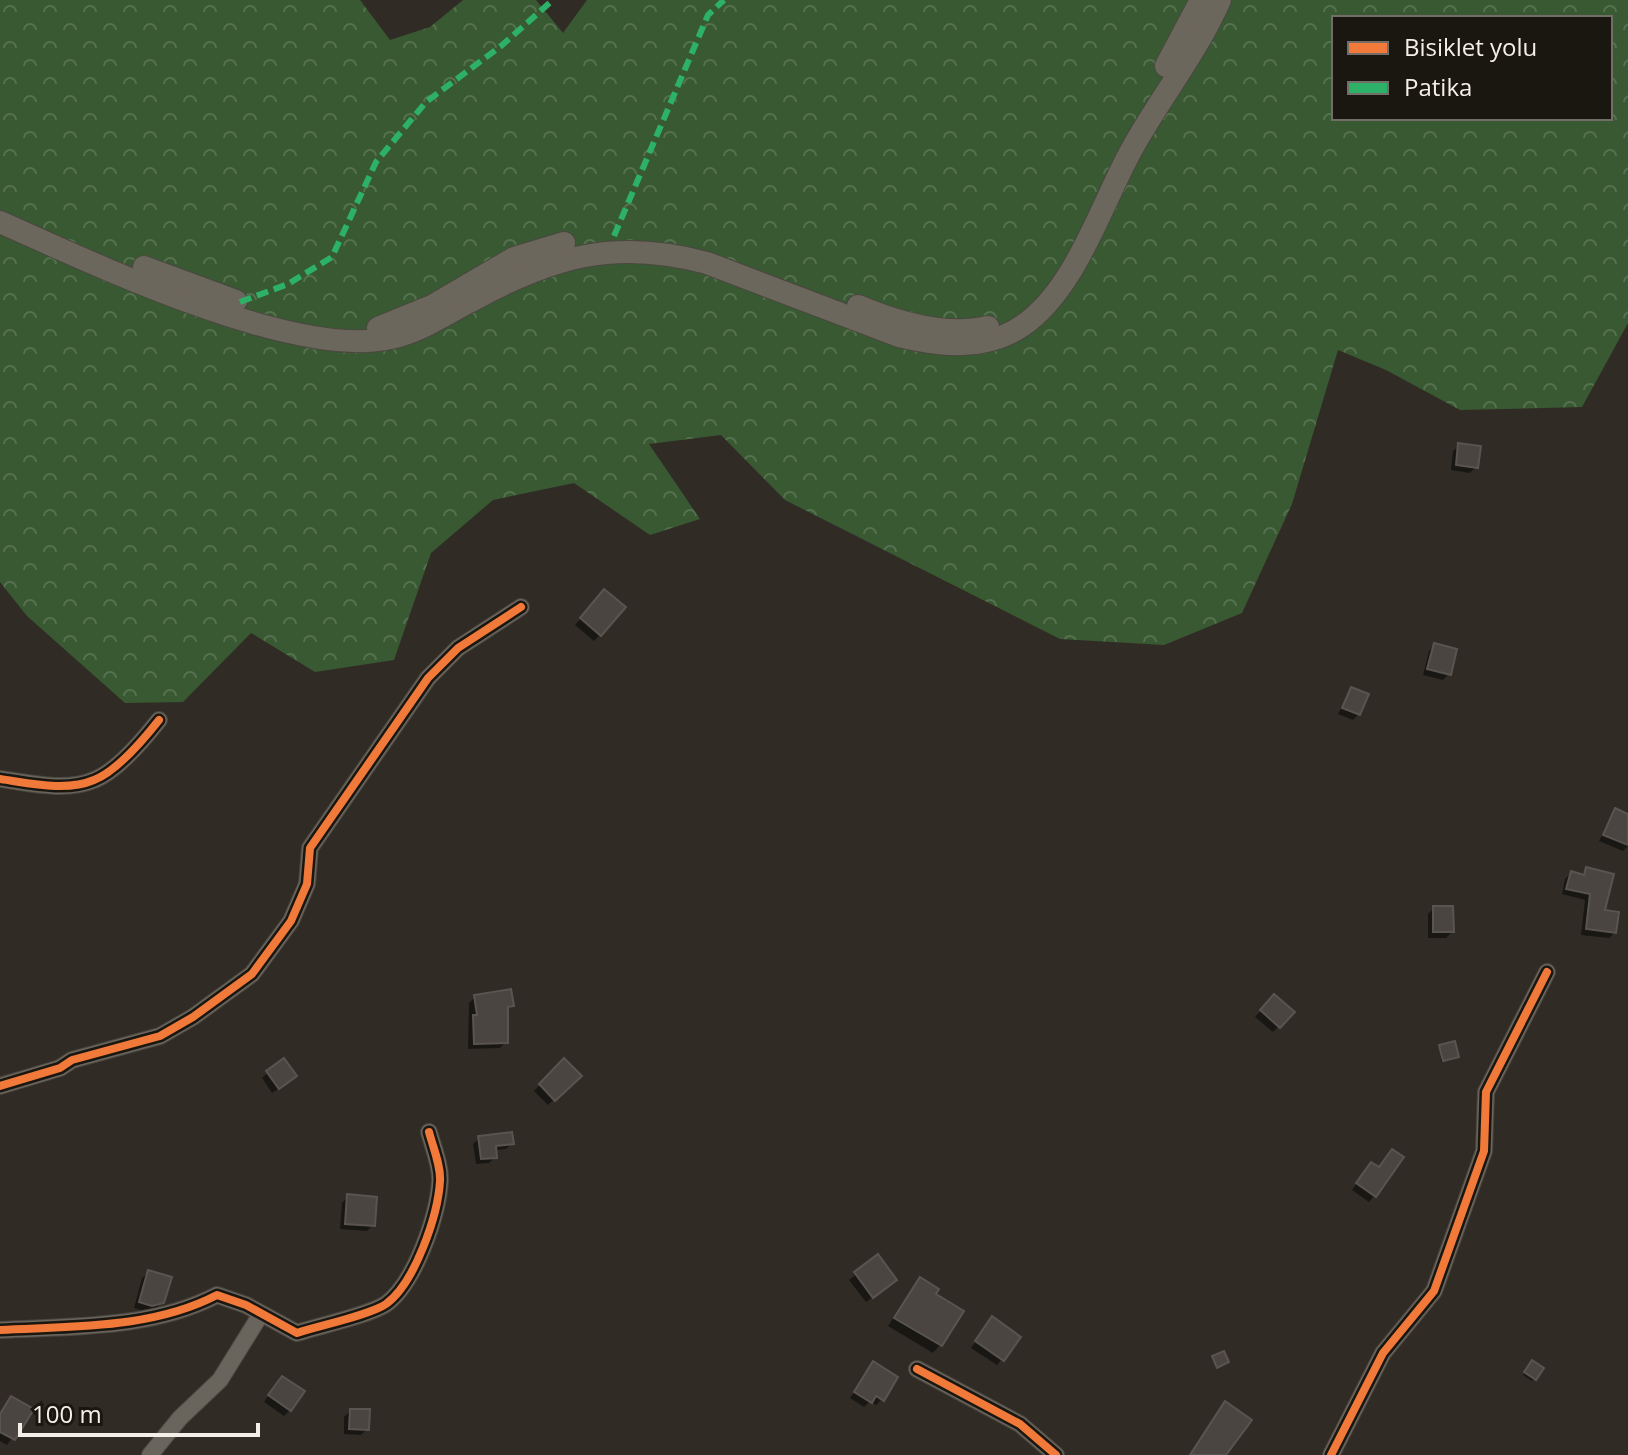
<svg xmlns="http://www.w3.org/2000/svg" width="1628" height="1455" viewBox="0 0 1628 1455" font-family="'Open Sans',sans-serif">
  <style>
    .forest { fill: url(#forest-crowns); fill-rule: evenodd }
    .shadow { fill: #0007 }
    .building { fill: #4b4541; stroke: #5a5450; stroke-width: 2 }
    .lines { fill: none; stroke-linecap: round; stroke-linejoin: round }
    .minor-casing { stroke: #4b4741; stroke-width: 18 }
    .secondary-casing { stroke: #4b4741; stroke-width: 24 }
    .minor { stroke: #6a655c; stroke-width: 16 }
    .secondary { stroke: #6c675c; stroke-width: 22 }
    .quiet { stroke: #2db169; stroke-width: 6; stroke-dasharray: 12 6; stroke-linecap: butt }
    .cycleway-casing { stroke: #1a1610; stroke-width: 13 }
    .cycleway { stroke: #f17a3a; stroke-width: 8 }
  </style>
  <defs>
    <pattern id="forest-crowns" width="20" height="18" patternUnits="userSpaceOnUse" patternTransform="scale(2)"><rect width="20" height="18" fill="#385931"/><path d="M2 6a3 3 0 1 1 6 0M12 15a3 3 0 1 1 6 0" fill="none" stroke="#55714f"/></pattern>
  </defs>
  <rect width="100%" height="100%" fill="#302c25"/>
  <path class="forest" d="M0 0H360L390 40 430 27 463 0H536L563 33 587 0H1628V323L1582 407 1460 410 1386 370 1338 350 1292 504 1242 613 1164 645 1060 639 785 500 721 435 649 444 700 519 650 535 574 483 493 500 431 553 394 660 315 672 251 633 183 702 125 703 27 616 0 582ZM1334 18H1610V118H1334Z"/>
  <g class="shadow">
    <polygon points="1459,446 1476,467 1470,473 1451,470 1453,451"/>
    <polygon points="599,597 600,635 594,641 575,625"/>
    <polygon points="1435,645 1449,674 1443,680 1423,675 1429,651"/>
    <polygon points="1351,689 1359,714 1353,720 1338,714"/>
    <polygon points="1615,810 1628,816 1628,846 1623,851 1599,841"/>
    <polygon points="1587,869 1602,912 1615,932 1609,938 1581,935 1585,900 1562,894 1565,879 1571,873 1580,876"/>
    <polygon points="1434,908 1452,932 1446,938 1428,938 1428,914"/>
    <polygon points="475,997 512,1006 506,1012 506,1042 500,1048 468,1049 469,1003"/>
    <polygon points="1274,997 1292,1012 1273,1032 1255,1017"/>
    <polygon points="1440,1047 1457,1057 1441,1062"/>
    <polygon points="564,1060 579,1076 548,1105 534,1091"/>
    <polygon points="268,1072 288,1082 272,1093 262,1078"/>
    <polygon points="479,1138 512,1143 506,1149 495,1150 495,1157 489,1163 476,1164 473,1144"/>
    <polygon points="1378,1169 1374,1196 1369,1202 1352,1190 1366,1171"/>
    <polygon points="348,1197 373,1225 367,1231 340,1229 342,1203"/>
    <polygon points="878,1257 889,1286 866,1302 849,1280"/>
    <polygon points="148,1273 163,1302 156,1308 145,1311 134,1308 142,1278"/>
    <polygon points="920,1279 934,1294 940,1345 933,1353 888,1326"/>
    <polygon points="987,1325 1002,1359 997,1365 971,1348"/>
    <polygon points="873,1364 882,1399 876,1405 870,1401 864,1407 850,1398"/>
    <polygon points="1530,1365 1541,1369 1532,1381 1523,1375"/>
    <polygon points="276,1384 290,1410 284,1416 264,1402"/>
    <polygon points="12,1398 31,1410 7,1445 0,1441 0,1414"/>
    <polygon points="350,1411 367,1429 361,1435 344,1434 344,1417"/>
  </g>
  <g class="building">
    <polygon points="1458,443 1481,446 1478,468 1456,465"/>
    <polygon points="604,589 626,607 601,636 580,618"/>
    <polygon points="1434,643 1457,649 1451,675 1427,669"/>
    <polygon points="1351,687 1369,694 1360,715 1342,708"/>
    <polygon points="1615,808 1628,814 1628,845 1603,835"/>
    <polygon points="1586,867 1614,874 1605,910 1619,912 1616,933 1586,929 1590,894 1566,889 1571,871 1584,875"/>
    <polygon points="1433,906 1453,906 1454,932 1433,932"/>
    <polygon points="511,989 514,1006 508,1007 508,1043 474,1044 473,1015 477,1015 474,995"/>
    <polygon points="1274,994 1295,1012 1280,1028 1260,1010"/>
    <polygon points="1455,1041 1459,1057 1443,1061 1439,1045"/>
    <polygon points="284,1058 297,1076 279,1089 266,1071"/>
    <polygon points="564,1058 582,1076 555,1101 539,1084"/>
    <polygon points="512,1132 514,1144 496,1146 497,1158 481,1159 478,1136"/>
    <polygon points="1392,1149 1404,1157 1376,1197 1356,1183 1371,1162 1379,1167"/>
    <polygon points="347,1194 377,1197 375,1226 345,1224"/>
    <polygon points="878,1254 897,1280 873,1298 854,1272"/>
    <polygon points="148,1270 172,1277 164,1303 152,1306 139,1302"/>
    <polygon points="920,1277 939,1289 936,1294 964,1311 942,1346 894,1318"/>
    <polygon points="992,1316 1021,1337 1004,1361 975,1341"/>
    <polygon points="1224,1351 1229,1362 1217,1368 1212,1356"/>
    <polygon points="1532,1360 1544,1368 1536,1380 1524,1372"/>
    <polygon points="873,1361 898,1377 884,1401 876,1396 872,1403 854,1392"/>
    <polygon points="282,1376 305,1391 291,1411 268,1395"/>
    <polygon points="11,1396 34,1409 15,1440 0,1432 0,1414"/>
    <polygon points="1225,1401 1252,1420 1226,1455 1190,1455"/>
    <polygon points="350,1409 370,1409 369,1430 349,1429"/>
  </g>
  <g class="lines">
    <defs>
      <g id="minor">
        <path d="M0 779C29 783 66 792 94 780 117 771 144 739 159 720"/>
        <polyline points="0,1086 60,1068 72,1060 160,1036 193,1017 252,974 291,921 307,884 310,848 428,678 458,648 521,607"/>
        <path d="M0 1330C72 1326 152 1329 217 1295L246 1305 297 1333C318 1326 370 1315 386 1304 415 1283 438 1215 440 1181 441 1166 433 1147 429 1132"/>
        <polyline points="917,1369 1020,1424 1056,1455"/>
        <polyline points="150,1455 180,1418 220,1380 261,1314"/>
        <polyline points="1331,1455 1383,1353 1434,1291 1484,1151 1486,1092 1547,972"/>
      </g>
      <g id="secondary">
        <polyline points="1166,66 1201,0"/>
        <path d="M0 222C92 263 289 357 386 339 417 334 442 316 469 302 551 257 614 238 707 263L899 336C940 346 985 351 1022 326 1076 290 1102 202 1133 147 1161 97 1197 52 1220 0"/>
        <polyline points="144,267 236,301"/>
        <path d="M858 306C896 322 947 337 988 327"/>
        <polyline points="378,328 432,306 514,258 564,243"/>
      </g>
    </defs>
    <use href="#minor" class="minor-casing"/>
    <use href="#secondary" class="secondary-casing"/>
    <use href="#minor" class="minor"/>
    <use href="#secondary" class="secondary"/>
    <g class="quiet">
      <polyline points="614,236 708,15 724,0"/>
      <polyline points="240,302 288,284 332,257 376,162 426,102 501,46 553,0"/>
    </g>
    <defs>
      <g id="cycleway">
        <path d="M0 779C29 783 66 792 94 780 117 771 144 739 159 720"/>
        <polyline points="0,1086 60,1068 72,1060 160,1036 193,1017 252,974 291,921 307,884 310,848 428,678 458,648 521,607"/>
        <path d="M0 1330C72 1326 152 1329 217 1295L246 1305 297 1333C318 1326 370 1315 386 1304 415 1283 438 1215 440 1181 441 1166 433 1147 429 1132"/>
        <polyline points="917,1369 1020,1424 1056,1455"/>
        <polyline points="1331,1455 1383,1353 1434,1291 1484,1151 1486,1092 1547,972"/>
      </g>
    </defs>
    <use href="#cycleway" class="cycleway-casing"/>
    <use href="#cycleway" class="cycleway"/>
  </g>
  <rect x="1332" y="16" width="280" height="104" fill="#1a1610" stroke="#726d66" stroke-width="2"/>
  <rect x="1348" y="42" width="40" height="12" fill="#f17a3a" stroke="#726d66" stroke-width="2"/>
  <text x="1404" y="56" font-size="24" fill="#f5f0e7">Bisiklet yolu</text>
  <rect x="1348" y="82" width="40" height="12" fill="#2db169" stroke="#726d66" stroke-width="2"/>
  <text x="1404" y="96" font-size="24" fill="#f5f0e7">Patika</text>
  <path d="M20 1423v12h238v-12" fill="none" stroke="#f5f0e7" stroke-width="4"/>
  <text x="32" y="1423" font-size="24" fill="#f5f0e7" stroke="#1a1610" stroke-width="6" paint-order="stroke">100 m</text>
</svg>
